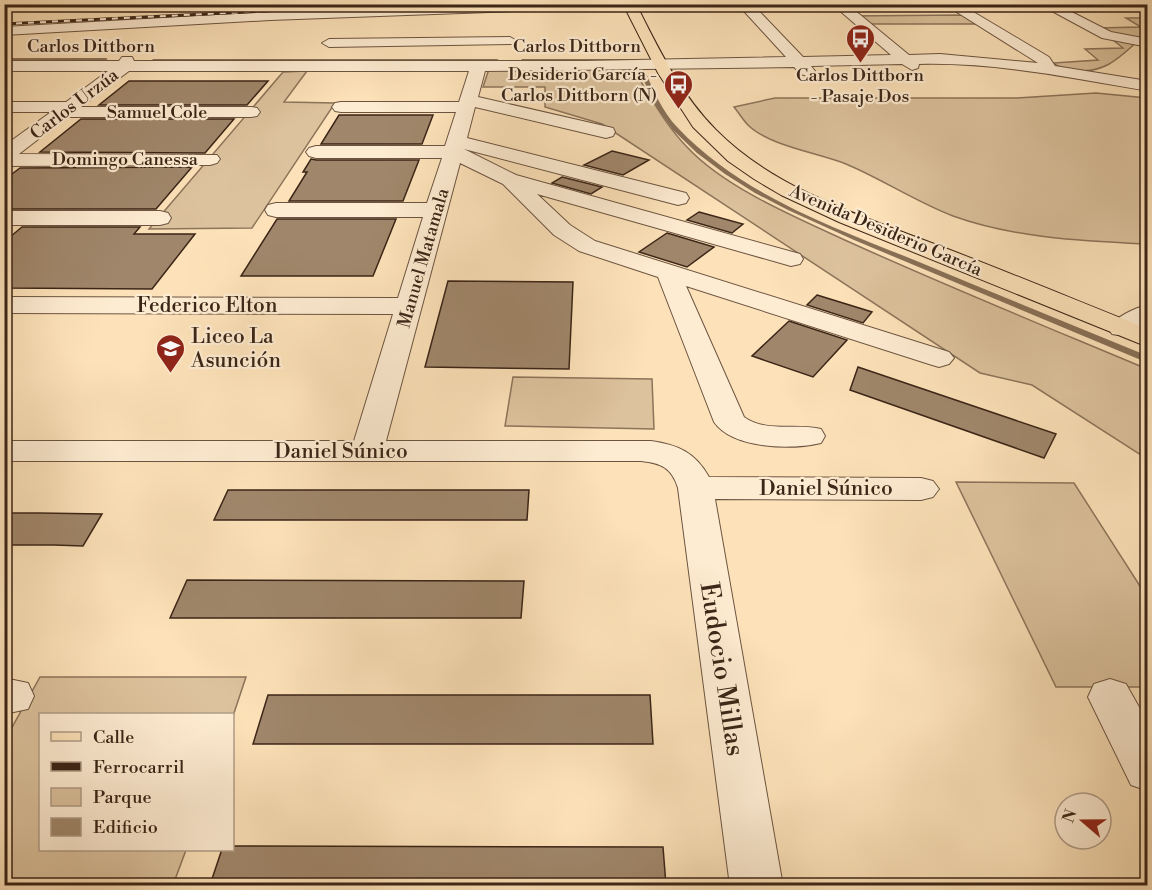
<svg xmlns="http://www.w3.org/2000/svg" width="1152" height="890" viewBox="0 0 1152 890" font-family="'Libre Bodoni',serif">
  <style>
    .green { fill: #dcc29d; stroke: #8c745a; stroke-width: 1.5 }
    .lines { fill: none; stroke-linecap: round; stroke-linejoin: round }
    .stream { fill: #887057; fill-rule: evenodd }
    .building { fill: #a0876b; stroke: #3b2517; stroke-width: 1.5 }
    .minor-casing { stroke: #6c5440; stroke-width: 2 }
    .major-casing { stroke: #3b2517; stroke-width: 2 }
    .minor { fill: #feecd2; fill-rule: evenodd }
    .major { fill: #fde2b9; fill-rule: evenodd }
    .rail-casing { stroke: #3b2517; stroke-width: 3 }
    .rail { stroke: #feecd2; stroke-width: 2; stroke-dasharray: 6; stroke-linecap: butt }
    .labels { text-anchor: middle; stroke-width: 4.5; stroke-linejoin: round; paint-order: stroke }
    .far-street-label { font-size: 18px; fill: #3b2517; stroke: #feecd2 }
    .far-poi-label { font-size: 18px; fill: #3b2517; stroke: #feecd2; text-anchor: end }
    .street-label { font-size: 21px; fill: #3b2517; stroke: #feecd2 }
    .poi-label { font-size: 21px; fill: #3b2517; stroke: #feecd2; text-anchor: start }
    .near-street-label { font-size: 26px; fill: #3b2517; stroke: #feecd2 }
  </style>
  <rect width="100%" height="100%" fill="#fde2b9"/>
  <filter id="stains"><feTurbulence type="fractalNoise" baseFrequency=".00333" numOctaves="4"/><feColorMatrix values="0 0 0 0 .2 0 0 0 0 .09 0 0 0 0 .02 0 0 0 .5 -.17"/></filter>
  <radialGradient id="worn" r=".72"><stop offset=".6" stop-color="#630" stop-opacity="0"/><stop offset="1" stop-color="#630" stop-opacity=".3"/></radialGradient>
  <g class="green">
    <polygon points="965,15 978,24 856,24 847,16"/>
    <path d="M1126 18H1147V33C1124 52 1108 75 1075 70 1067 69 1060 68 1053 63L1098 60 1085 49 1123 48 1113 40 1118 38 1096 28 1141 27Z"/>
    <path d="M489 69H633C650 95 665 125 687 147 725 188 797 218 847 241 946 286 1047 327 1147 369V459L1032 385 980 373 602 124 545 107V87H483Z"/>
    <polygon points="307,71 284,102 335,103 252,228 149,229 283,72"/>
    <path d="M1096 93 1147 98V244C1083 241 1014 238 953 216 916 202 882 179 846 164 819 153 769 146 748 125 743 120 739 113 734 107L775 98H1017Z"/>
    <polygon points="513,377 652,379 654,429 505,426"/>
    <polygon points="956,482 1074,483 1147,597 1147,687 1056,687"/>
    <polygon points="40,677 246,677 233,716 232,714 40,714 40,850 186,850 173,885 5,886 5,740"/>
  </g>
  <g class="lines">
    <g class="stream">
      <polygon points="10,58 106,58 108,59 106,60 8,60"/>
      <polygon points="152,59 497,59 499,60 497,61 154,61"/>
      <polygon points="521,59 636,59 638,60 636,61 523,61"/>
      <path d="M641 67 644 69C653 89 662 112 678 128 743 197 839 229 924 264 998 295 1073 325 1148 356V363L854 240 788 210 755 193 725 174 697 153 673 130 657 108 638 69Z"/>
    </g>
  </g>
  <g class="building">
    <polygon points="129,81 268,81 247,105 99,105"/>
    <polygon points="339,115 433,115 422,144 321,144"/>
    <polygon points="81,119 234,119 205,153 40,152"/>
    <polygon points="612,151 649,160 623,175 584,165"/>
    <polygon points="311,159 316,160 419,160 403,201 289,201 307,172 303,172"/>
    <polygon points="192,167 156,209 4,209 4,180 20,168"/>
    <polygon points="562,177 602,187 591,194 552,183"/>
    <polygon points="699,212 743,224 732,233 687,220"/>
    <polygon points="277,219 396,219 373,276 241,276"/>
    <polygon points="22,227 140,227 134,234 195,234 152,289 4,288 4,242"/>
    <polygon points="667,233 714,247 687,267 639,252"/>
    <polygon points="448,281 573,282 569,369 425,367"/>
    <polygon points="817,295 872,312 863,323 807,305"/>
    <polygon points="789,321 847,340 813,377 752,356"/>
    <polygon points="858,367 1056,434 1044,458 850,390"/>
    <polygon points="228,490 529,490 527,520 214,520"/>
    <polygon points="4,513 39,513 102,514 83,546 54,545 4,545"/>
    <polygon points="187,580 524,581 521,618 170,618"/>
    <polygon points="268,695 650,695 653,744 253,744"/>
    <polygon points="232,846 663,847 666,885 210,885 222,849 232,849"/>
  </g>
  <g class="lines">
    <defs>
      <g id="minor">
        <polygon points="478,4 605,4 599,8 270,20 4,35 4,27 270,12"/>
        <path d="M641 4H789L783 8H756L803 57 891 55 832 4H847L909 55 940 54 1038 63 944 4H960L1049 57 1055 66 1148 81V91C1072 78 996 62 919 64L918 68 912 70 902 64 811 66 815 71 807 76 801 74 794 67 485 71 478 97 613 128 615 132 613 136 606 138 475 107 467 138 686 193 689 198 686 203 678 205 464 149 516 175 800 254 803 259 800 264 791 266 537 194 570 225 595 241 949 352 954 358 949 364 939 367 929 364 686 286 744 417C766 433 795 423 821 429L825 436 821 443C791 450 733 449 714 422L658 277 579 251 554 235 503 184 460 163 386 441H651C678 445 695 452 709 477L921 478 933 481 939 489 933 497 921 500 715 499 783 886H730L678 488C672 468 661 463 641 461H4V441H354L393 314 4 313V297L398 298 423 217H276L268 215 265 210 268 205 276 203H427L442 158H316L309 156 306 152 309 148 316 146H445L456 112H341L335 111 332 107 335 103 341 102H459L469 71H129L81 107H251L257 108 260 112 257 116 251 117H67L19 154 217 155 220 159 217 163 210 165 4 166V146L51 112H4V102H66L108 71H4V61H119L122 57H132L134 61H585L786 57 742 9 646 11 641 10 640 7Z"/>
        <polygon points="1039,4 1056,4 1111,32 1148,39 1148,47 1102,38"/>
        <polygon points="510,37 517,41 515,44 329,47 322,43 329,39"/>
        <polygon points="4,211 160,211 168,213 171,218 168,223 160,225 4,225"/>
        <path d="M1148 305V325C1135 332 1127 337 1112 334L1108 328C1116 317 1134 308 1148 305Z"/>
        <polygon points="4,678 28,683 34,696 28,709 4,714"/>
        <polygon points="1110,679 1126,684 1148,723 1148,791 1131,785 1088,697 1094,684"/>
      </g>
      <path id="major" d="M623 4H636C658 48 681 95 716 130 776 191 868 218 945 248 1013 274 1080 302 1148 329V347L839 222 781 195 754 179 728 161 693 127 658 73Z"/>
    </defs>
    <use href="#minor" class="minor-casing"/>
    <use href="#major" class="major-casing"/>
    <use href="#minor" class="minor"/>
    <use href="#major" class="major"/>
    <defs>
      <polyline id="rail" points="4,24 407,4"/>
    </defs>
    <use href="#rail" class="rail-casing"/>
    <use href="#rail" class="rail"/>
  </g>
  <defs>
    <symbol id="bus-pin" viewBox="-11 -11 22 30"><path d="M0 17L-7.5 6A9.5 9.5 0 1 1 7.5 6Z" fill="#8f2418" stroke="#feecd2"/><path d="M-5-6H5V4H4V6H2V4H-2V6H-4V4H-5ZM-3.5-4V0h7V-4ZM-3.5 1.2v1.5H-2V1.2ZM2 1.2v1.5H3.5V1.2Z" fill="#fff"/></symbol>
    <symbol id="school-pin" viewBox="-11 -11 22 30"><path d="M0 17L-7.5 6A9.5 9.5 0 1 1 7.5 6Z" fill="#8f2418" stroke="#feecd2"/><path d="M0-5L7-2L0 1L-7-2ZM-4 1L0 2.5L4 1V4Q0 6-4 4Z" fill="#fff"/></symbol>
  </defs>
  <g fill-rule="evenodd">
    <use href="#bus-pin" x="844" y="22" width="33" height="45"/>
    <use href="#bus-pin" x="662" y="68" width="33" height="45"/>
    <use href="#school-pin" x="154" y="332" width="33" height="45"/>
  </g>
  <g class="labels">
    <g class="far-street-label">
      <text x="91" y="52">Carlos Dittborn</text>
      <text x="577" y="52">Carlos Dittborn</text>
      <text transform="translate(74 104) rotate(-37)" y="6">Carlos Urzúa</text>
      <text x="157" y="118">Samuel Cole</text>
      <text x="125" y="165">Domingo Canessa</text>
      <text transform="translate(886 230) rotate(23)" y="6">Avenida Desiderio García</text>
      <text transform="translate(423 258) rotate(-74)" y="6">Manuel Matamala</text>
    </g>
    <g class="far-poi-label">
      <text x="657" y="80">Desiderio García -<tspan x="657" dy="21">Carlos Dittborn (N)</tspan></text>
      <text x="860" y="81" text-anchor="middle">Carlos Dittborn<tspan x="860" dy="21">- Pasaje Dos</tspan></text>
    </g>
    <g class="street-label">
      <text x="207" y="312">Federico Elton</text>
      <text x="341" y="458">Daniel Súnico</text>
      <text x="826" y="495">Daniel Súnico</text>
    </g>
    <g class="poi-label">
      <text x="191" y="343">Liceo La<tspan x="191" dy="24">Asunción</tspan></text>
    </g>
    <g class="near-street-label">
      <text transform="translate(723 669) rotate(81)" y="9">Eudocio Millas</text>
    </g>
  </g>
  <rect width="1152" height="890" fill="none" stroke="#fde2b9" stroke-width="24"/>
  <rect x="6" y="6" width="1140" height="878" fill="none" stroke="#3b2517" stroke-width="3"/>
  <rect x="12" y="12" width="1128" height="866" fill="none" stroke="#3b2517" stroke-width="1.5"/>
  <rect x="39" y="713" width="195" height="138" fill="#feecd2" stroke="#b09c87" stroke-width="1.5"/>
  <rect x="51" y="732" width="30" height="9" fill="#fde2b9" stroke="#b09c87" stroke-width="1.5"/>
  <text x="93" y="743" font-size="18" fill="#3b2517">Calle</text>
  <rect x="51" y="762" width="30" height="9" fill="#3b2517" stroke="#b09c87" stroke-width="1.5"/>
  <text x="93" y="773" font-size="18" fill="#3b2517">Ferrocarril</text>
  <rect x="51" y="788" width="30" height="18" fill="#dcc29d" stroke="#b09c87" stroke-width="1.5"/>
  <text x="93" y="803" font-size="18" fill="#3b2517">Parque</text>
  <rect x="51" y="818" width="30" height="18" fill="#a0876b" stroke="#b09c87" stroke-width="1.5"/>
  <text x="93" y="833" font-size="18" fill="#3b2517">Edificio</text>
  <g transform="translate(1083 821) rotate(290)"><circle r="28" fill="#feecd2" stroke="#b09c87" stroke-width="1.5"/>
  <path d="M0-4.5L10 22L0 15L-10 22Z" fill="#8f2418"/>
  <text y="-9" font-size="16" font-weight="bold" text-anchor="middle" fill="#3b2517">N</text>
  </g>
  <rect width="100%" height="100%" filter="url(#stains)"/>
  <rect width="100%" height="100%" fill="url(#worn)"/>
</svg>
